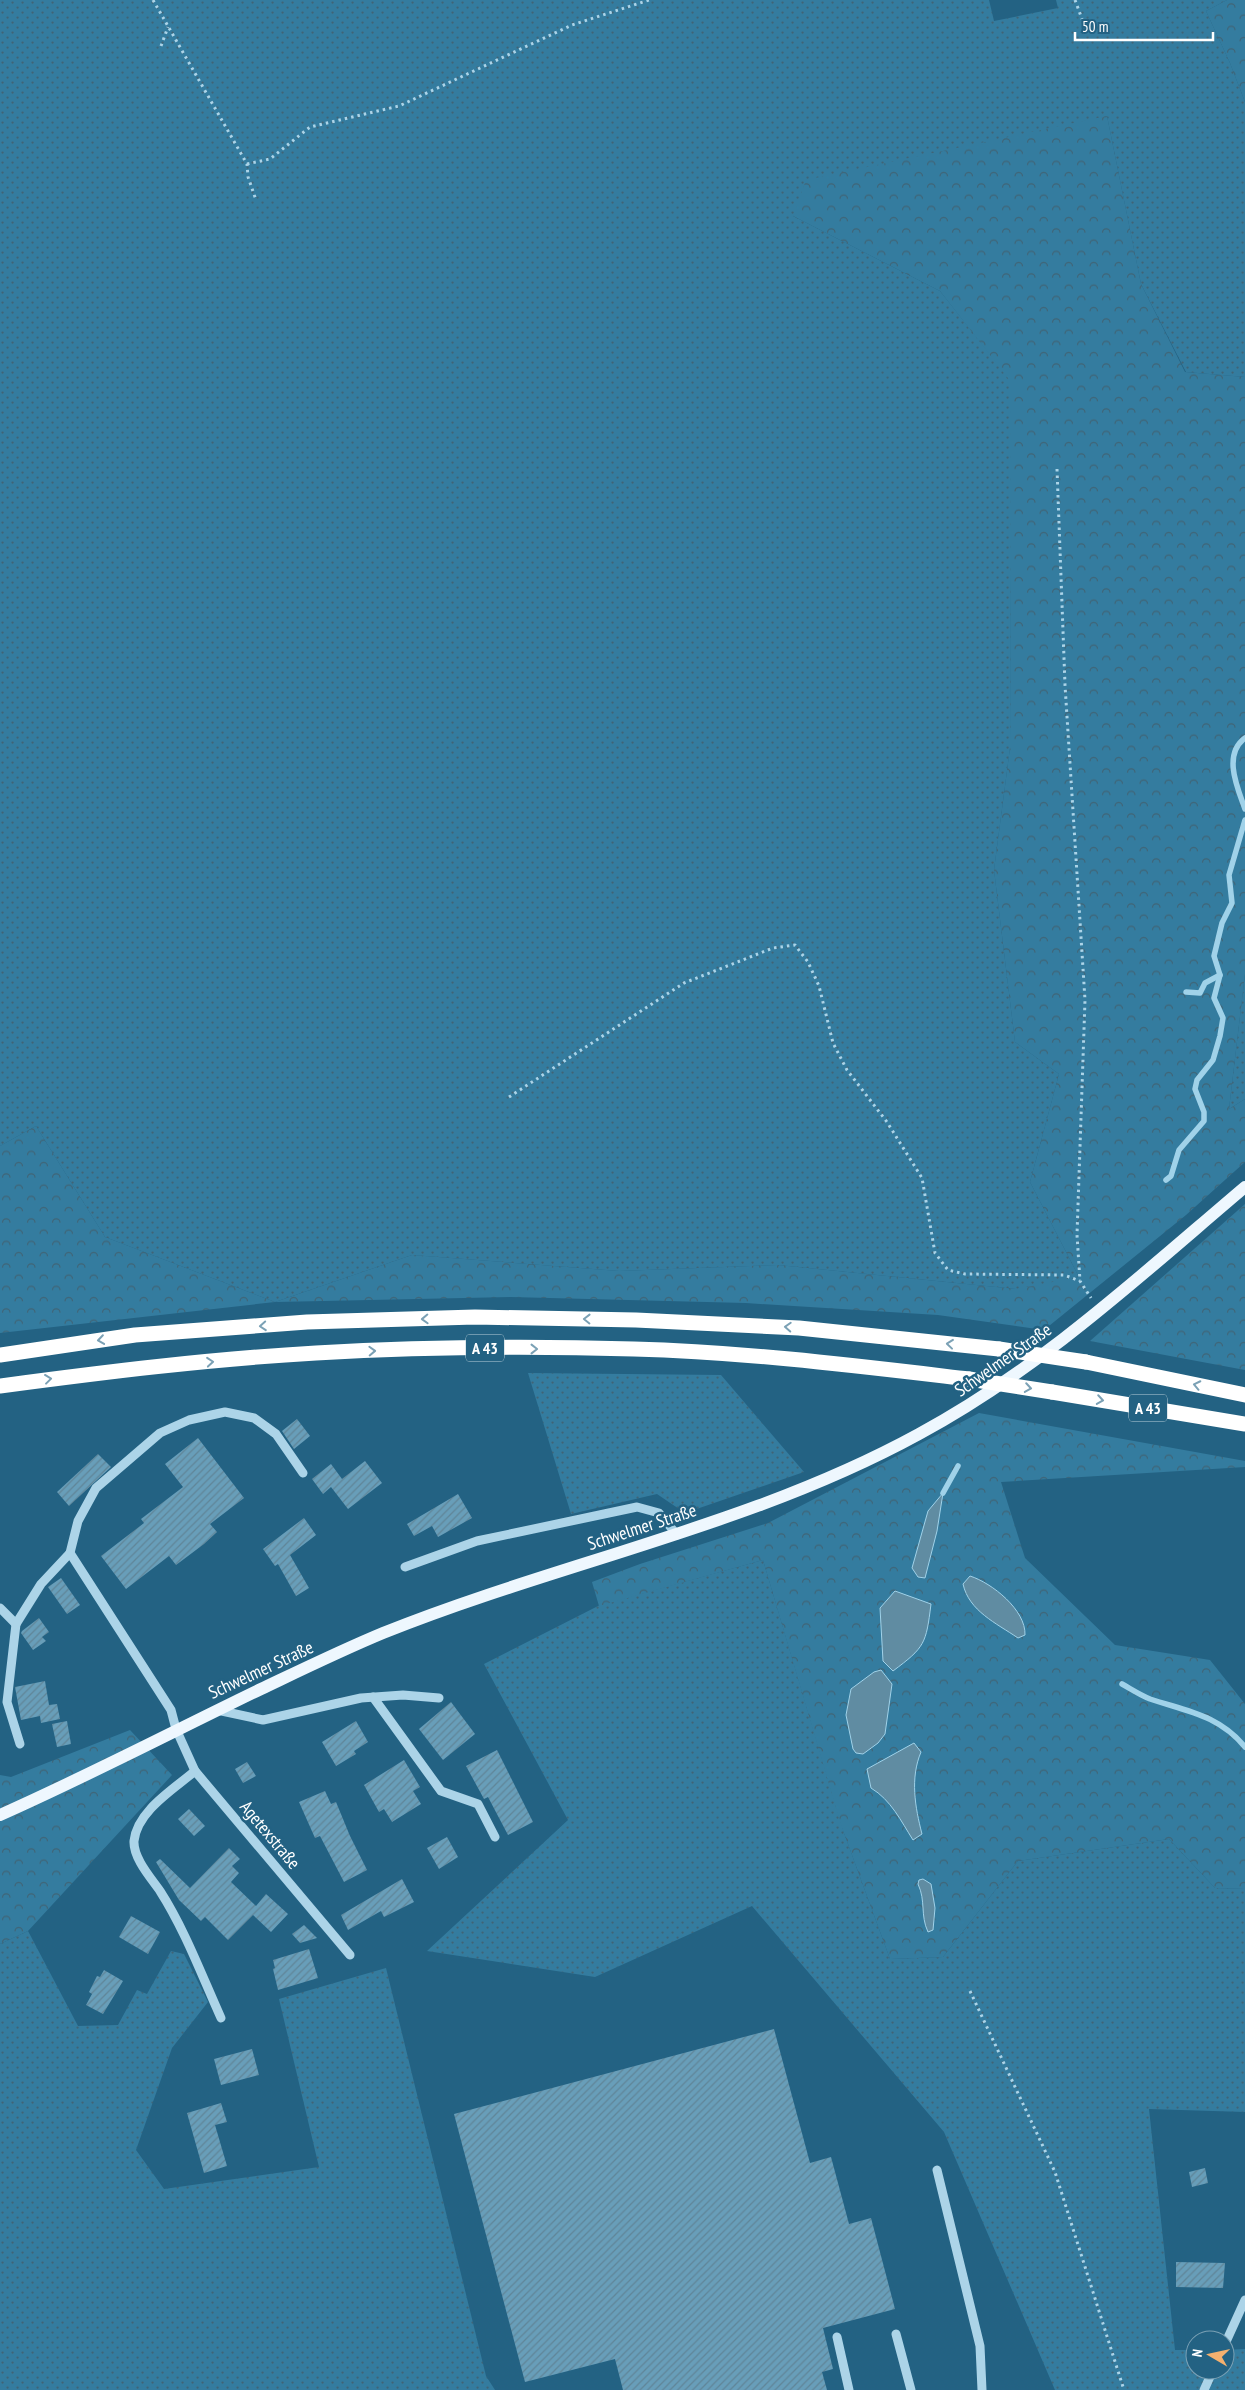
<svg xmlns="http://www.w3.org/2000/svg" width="1245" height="2390" viewBox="0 0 1245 2390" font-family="'PT Sans Narrow',sans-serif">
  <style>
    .grass { fill: url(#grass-dots) }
    .forest { fill: url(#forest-crowns) }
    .water { fill: #608ca2; stroke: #a0d2e9 }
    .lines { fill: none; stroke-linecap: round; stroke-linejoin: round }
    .stream { stroke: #a0d2e9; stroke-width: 5.5 }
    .building { fill: url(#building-hatch) }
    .path { stroke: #acd4e8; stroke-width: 3; stroke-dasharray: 2.5 4; stroke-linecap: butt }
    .minor { stroke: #acd4e8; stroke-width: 9 }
    .major { stroke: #eef7fe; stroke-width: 12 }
    .highway { stroke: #fff; stroke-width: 15 }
    .highway-bridge { stroke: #fff; stroke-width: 15 }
    .oneway { stroke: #7ba1b5 }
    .labels { text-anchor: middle; stroke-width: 5; stroke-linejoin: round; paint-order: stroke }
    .shield { fill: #236283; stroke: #bdd0da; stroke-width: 1 }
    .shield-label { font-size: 16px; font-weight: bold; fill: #fff }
    .street-label { font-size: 18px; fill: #fff; stroke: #236283 }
  </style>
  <defs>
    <pattern id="grass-dots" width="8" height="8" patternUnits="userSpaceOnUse" patternTransform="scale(1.25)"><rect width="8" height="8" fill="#347c9f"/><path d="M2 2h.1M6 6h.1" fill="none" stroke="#406476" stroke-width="1.8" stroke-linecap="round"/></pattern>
    <pattern id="forest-crowns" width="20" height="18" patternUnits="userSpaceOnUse" patternTransform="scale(1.25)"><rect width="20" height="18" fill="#347c9f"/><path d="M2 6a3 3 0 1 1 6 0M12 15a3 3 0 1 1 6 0" fill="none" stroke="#406476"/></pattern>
    <pattern id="building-hatch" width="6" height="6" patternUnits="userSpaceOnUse" patternTransform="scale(1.25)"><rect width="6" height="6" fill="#689eb9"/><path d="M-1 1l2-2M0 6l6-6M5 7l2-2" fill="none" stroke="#608598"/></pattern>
  </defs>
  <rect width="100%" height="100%" fill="#236283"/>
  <g class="grass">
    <polygon points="0,0 989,0 994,21 1058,8 1056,0 1227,0 1206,11 1230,63 1245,102 1245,377 1186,372 1141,284 1107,116 793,216 940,291 1012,382 1010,748 994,870 1015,1042 1059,1074 1030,1182 1079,1277 1036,1289 1016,1289 778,1265 619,1271 412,1255 275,1302 105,1237 36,1126 0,1146"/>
    <polygon points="1245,974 1245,1099 1229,1109"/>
    <polygon points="528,1373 721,1375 804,1472 685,1513 657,1494 571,1514"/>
    <polygon points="763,1560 844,1833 890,1959 943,1957 1018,1861 1169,1839 1215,1888 1245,1889 1245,2112 1149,2109 1175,2350 1195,2350 1195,2370 1225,2370 1225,2350 1245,2349 1245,2390 1055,2390 944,2132 752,1906 595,1977 427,1951 568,1820 484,1664 600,1605"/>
    <polygon points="28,1931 78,2026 118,2025 137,1990 147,1994 171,1951 184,1954 208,2002 172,2048 136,2150 164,2189 319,2167 279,1999 386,1968 486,2376 495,2390 0,2390 0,1944"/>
  </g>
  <g class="forest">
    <polygon points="1227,0 1245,0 1245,102 1230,63 1206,11"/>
    <polygon points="1107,116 1141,284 1185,372 1245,377 1245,974 1229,1109 1245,1099 1245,1162 1186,1215 1044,1330 938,1315 746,1303 511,1297 275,1302 0,1333 0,1146 36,1126 105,1237 275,1302 412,1255 619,1271 778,1265 1016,1289 1079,1277 1030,1182 1059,1074 1015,1042 994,870 1010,748 1011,382 940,291 793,216 806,180"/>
    <polygon points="1245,1204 1245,1370 1090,1341"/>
    <polygon points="979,1413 1245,1461 1245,1467 1001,1482 1025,1558 1115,1645 1210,1660 1245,1704 1245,1889 1215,1888 1169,1839 1018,1861 943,1957 890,1959 841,1825 763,1560 599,1606 592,1582 640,1564 768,1523"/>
    <polygon points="130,1730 172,1775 28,1931 0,1944 0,1775 11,1777"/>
  </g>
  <g class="water">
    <polygon points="943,1493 937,1531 925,1578 918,1577 912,1568 928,1511"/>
    <path d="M970 1576C992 1583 1026 1610 1025 1635L1018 1638C996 1623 969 1611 963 1584Z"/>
    <path d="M895 1591 931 1604C926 1644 925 1647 893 1671L883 1661 880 1608Z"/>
    <polygon points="881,1670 892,1684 885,1734 878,1743 863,1754 856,1753 853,1749 846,1715 851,1689 874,1672"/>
    <path d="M914 1743 921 1752C910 1778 915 1807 922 1834L913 1840C901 1821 891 1800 871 1788L867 1769Z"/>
    <path d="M923 1879 931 1884 935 1908 933 1930 928 1932C920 1915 926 1901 918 1884L919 1880Z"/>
  </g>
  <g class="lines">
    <g class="stream">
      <path d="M1245 738C1222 755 1238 789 1245 809"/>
      <polyline points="1186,992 1200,993 1205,983 1220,975"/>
      <polyline points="1166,1180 1171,1176 1179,1150 1204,1121 1204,1112 1195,1089 1197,1080 1213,1060 1220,1036 1223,1018 1214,998 1220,975 1214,956 1222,923 1232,903 1229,875 1245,820"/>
      <polyline points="943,1493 958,1466"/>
      <path d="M1122 1684C1131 1689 1140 1695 1150 1699 1186 1711 1219 1715 1245 1747"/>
    </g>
  </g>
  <g class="building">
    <polygon points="297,1419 310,1436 294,1449 282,1431"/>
    <polygon points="198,1438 244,1498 210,1524 217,1532 204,1544 176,1565 169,1556 126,1589 101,1556 144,1523 141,1519 183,1487 165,1464"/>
    <polygon points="98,1454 111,1467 69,1506 57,1492"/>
    <polygon points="365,1461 382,1483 348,1509 331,1487 323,1494 312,1479 331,1464 342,1479"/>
    <polygon points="458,1494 472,1518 438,1537 432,1526 414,1536 407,1524"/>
    <polygon points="304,1518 316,1535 290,1555 309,1588 296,1596 278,1564 275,1566 263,1549"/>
    <polygon points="61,1578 80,1605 67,1614 48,1587"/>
    <polygon points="39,1618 49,1632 42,1637 46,1641 33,1650 21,1633 22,1631"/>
    <polygon points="45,1681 49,1705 57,1704 60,1719 41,1723 40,1716 21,1720 15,1687"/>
    <polygon points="451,1702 475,1734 443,1760 419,1729"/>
    <polygon points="67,1721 71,1744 57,1747 52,1724"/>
    <polygon points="356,1721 368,1742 354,1751 356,1754 336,1766 322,1742"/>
    <polygon points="497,1750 533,1822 508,1835 488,1797 484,1799 466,1766"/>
    <polygon points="404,1760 420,1787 413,1791 421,1804 392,1822 384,1809 379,1812 364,1785"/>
    <polygon points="247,1762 256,1776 243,1783 235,1769"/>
    <polygon points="325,1791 331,1804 336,1802 350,1836 367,1870 344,1882 320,1836 315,1838 299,1802"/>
    <polygon points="189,1809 205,1826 194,1836 178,1819"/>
    <polygon points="447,1837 458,1857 439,1869 427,1848"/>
    <polygon points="229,1848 240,1859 232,1866 239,1873 231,1882 256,1906 266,1894 288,1914 271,1932 253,1915 228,1940 205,1917 201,1921 179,1900 156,1862 160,1859 190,1888"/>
    <polygon points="402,1879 414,1902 384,1917 381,1911 348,1930 341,1915"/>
    <polygon points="131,1916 160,1932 148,1954 119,1937"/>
    <polygon points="304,1925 317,1938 300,1943 292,1934"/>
    <polygon points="309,1949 318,1978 278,1990 273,1969 275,1968 273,1960"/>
    <polygon points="104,1970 123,1981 103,2014 86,2005 92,1994 89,1992 97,1976 100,1977"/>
    <polygon points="774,2029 810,2163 831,2157 849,2224 871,2218 895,2309 823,2328 833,2369 822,2372 827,2390 623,2390 615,2359 525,2382 454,2114"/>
    <polygon points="252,2049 259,2075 221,2085 214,2059"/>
    <polygon points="221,2103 227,2122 215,2125 227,2166 204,2173 187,2113"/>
    <polygon points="1205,2168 1208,2183 1192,2187 1189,2172"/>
    <polygon points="1176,2262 1225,2263 1223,2288 1176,2287"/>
  </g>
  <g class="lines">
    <g class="path">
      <polyline points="153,0 247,164 248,177 256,200"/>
      <polyline points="1075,0 1082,19"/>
      <polyline points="161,46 168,27"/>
      <polyline points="247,164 270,159 310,127 399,106 572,25 649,0"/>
      <polyline points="1057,469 1065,685 1085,1000 1077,1235 1080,1281 1091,1298"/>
      <polyline points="509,1097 684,983 773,948 795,945 808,962 819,986 833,1043 847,1070 887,1122 922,1178 935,1253 948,1270 965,1274 1064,1275 1080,1281"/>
      <polyline points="970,1991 1055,2172 1124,2390"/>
    </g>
    <g class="minor">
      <polyline points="303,1473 276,1434 254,1418 225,1412 189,1420 160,1433 96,1488 78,1521 70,1553 171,1710 176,1729 195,1771 350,1955"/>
      <polyline points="405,1567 477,1541 637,1507 659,1513 677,1535"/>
      <polyline points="0,1608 16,1624 41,1584 70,1553"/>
      <polyline points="16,1624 7,1702 20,1744"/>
      <polyline points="373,1697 441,1791 478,1804 495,1837"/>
      <polyline points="217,1710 263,1720 361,1698 403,1695 439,1698"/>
      <path d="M195 1771C174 1789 137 1811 134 1841 133 1858 151 1878 160 1891 185 1930 202 1976 221 2018"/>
      <polyline points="937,2170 980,2346 982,2390"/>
      <polyline points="896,2334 911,2390"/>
      <polyline points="837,2337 849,2390"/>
      <polyline points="1225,2344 1245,2300"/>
      <polyline points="1204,2390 1213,2370"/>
    </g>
    <path class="major" d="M0 1815C88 1776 174 1731 261 1689 301 1670 342 1650 383 1633 560 1562 751 1526 919 1434 1040 1369 1141 1275 1245 1187"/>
    <g class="highway">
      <polyline points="0,1355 135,1335 307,1322 475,1317 636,1320 799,1328 999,1349"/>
      <polyline points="1086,1362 1245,1395"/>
      <path d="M0 1386C105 1372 210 1359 316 1353 421 1347 528 1346 634 1349 746 1352 858 1366 969 1379"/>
      <polyline points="1052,1392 1245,1424"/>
    </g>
    <g class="highway-bridge">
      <polyline points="999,1349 1086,1362"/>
      <polyline points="969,1379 1052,1392"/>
    </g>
  </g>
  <defs><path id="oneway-chevron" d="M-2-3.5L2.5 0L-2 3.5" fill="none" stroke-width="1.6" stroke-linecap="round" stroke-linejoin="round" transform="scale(1.25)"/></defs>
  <g class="oneway">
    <use href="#oneway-chevron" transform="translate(425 1319) rotate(178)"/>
    <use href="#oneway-chevron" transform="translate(587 1319) rotate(-179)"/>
    <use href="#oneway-chevron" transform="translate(263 1326) rotate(176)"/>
    <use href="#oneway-chevron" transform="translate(788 1327) rotate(-177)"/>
    <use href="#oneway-chevron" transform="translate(101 1340) rotate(172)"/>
    <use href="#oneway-chevron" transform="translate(950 1344) rotate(-174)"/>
    <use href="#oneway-chevron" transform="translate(534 1349)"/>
    <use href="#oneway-chevron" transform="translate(372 1351) rotate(-2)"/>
    <use href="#oneway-chevron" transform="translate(210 1362) rotate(-5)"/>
    <use href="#oneway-chevron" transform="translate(48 1379) rotate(-7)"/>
    <use href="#oneway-chevron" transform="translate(1197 1385) rotate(-168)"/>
    <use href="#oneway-chevron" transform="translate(1028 1388) rotate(9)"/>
    <use href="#oneway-chevron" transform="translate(1100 1400) rotate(9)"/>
  </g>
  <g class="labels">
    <g class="shield">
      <rect x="466" y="1334.5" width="38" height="27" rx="4"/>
      <rect x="1129" y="1394.5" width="38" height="27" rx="4"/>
    </g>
    <g class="shield-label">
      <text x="485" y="1354">A 43</text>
      <text x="1148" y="1414">A 43</text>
    </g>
    <g class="street-label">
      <text transform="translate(1003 1360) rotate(-35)" y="6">Schwelmer Straße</text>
      <text transform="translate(642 1527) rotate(-18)" y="6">Schwelmer Straße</text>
      <text transform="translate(261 1670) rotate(-25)" y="6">Schwelmer Straße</text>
      <text transform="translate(270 1835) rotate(50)" y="6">Agetexstraße</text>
    </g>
  </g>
  <g transform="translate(1210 2355) rotate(279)"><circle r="24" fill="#236283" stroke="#7ba1b5"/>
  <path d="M0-4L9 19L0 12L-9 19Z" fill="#f3b06f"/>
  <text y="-8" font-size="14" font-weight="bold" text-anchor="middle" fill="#ffffff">N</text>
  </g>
  <path d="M1075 32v8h138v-8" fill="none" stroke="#ffffff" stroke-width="2.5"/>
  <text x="1082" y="32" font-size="15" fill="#ffffff" stroke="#236283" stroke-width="4" paint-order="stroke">50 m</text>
</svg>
